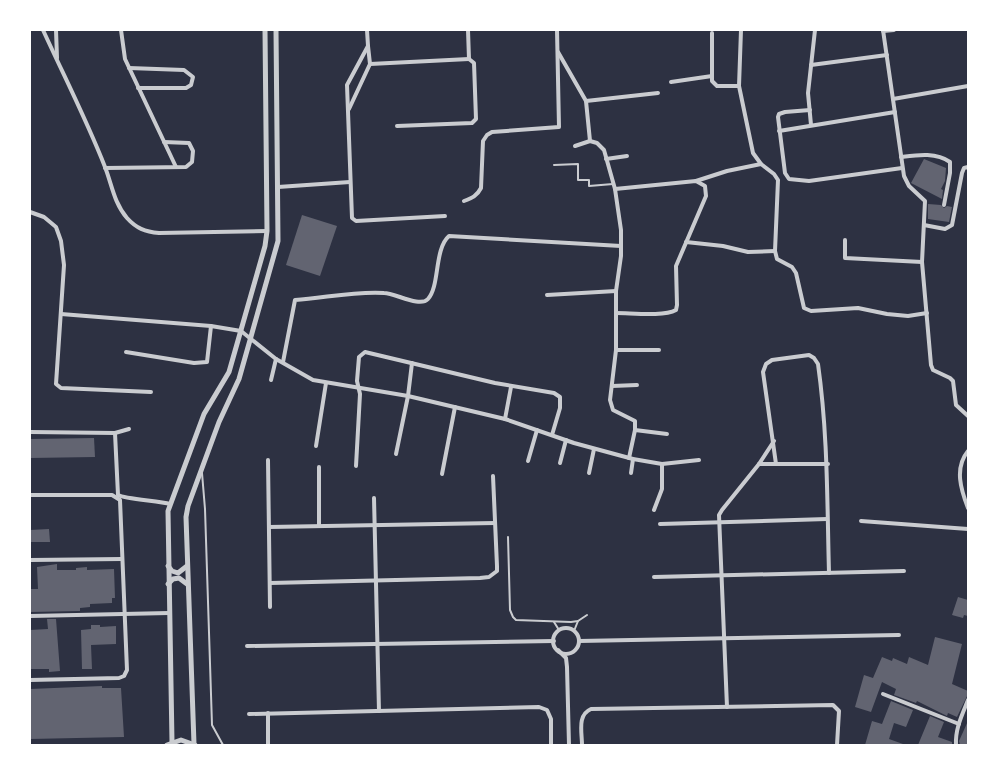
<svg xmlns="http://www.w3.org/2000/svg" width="998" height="775" viewBox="0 0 998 775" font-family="'PT Sans Narrow',sans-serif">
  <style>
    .building { fill: #626471 }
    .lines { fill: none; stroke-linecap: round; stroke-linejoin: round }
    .service { stroke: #caccd0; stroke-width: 2 }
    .minor { stroke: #caccd0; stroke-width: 4 }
    .tertiary { stroke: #caccd0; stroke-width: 5 }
  </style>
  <rect width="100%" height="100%" fill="#2d3142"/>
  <g class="building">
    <polygon points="924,159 946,168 945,181 941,189 943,190 942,199 911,183"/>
    <polygon points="928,204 941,205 944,208 947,206 952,207 949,222 928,219"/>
    <polygon points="302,215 337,226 320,276 286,265"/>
    <polygon points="94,438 95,457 30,458 30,439"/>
    <polygon points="49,529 50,542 30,542 30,530"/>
    <polygon points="57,564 57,570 76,570 76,568 87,567 87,570 114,569 115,598 112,598 112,603 90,604 90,607 80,608 80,611 30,612 30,589 38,589 37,567"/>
    <polygon points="958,597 968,600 968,616 964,615 963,618 952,615"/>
    <polygon points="47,619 56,619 60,671 49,672 49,669 30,669 30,630 48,629"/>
    <polygon points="91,625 100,625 100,627 116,626 116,644 91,645 92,669 82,669 81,630 91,629"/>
    <polygon points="935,637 962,644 952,684 968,691 968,694 957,717 948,713 947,716 917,701 916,703 894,695 896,689 882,682 871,712 855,707 864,675 873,678 882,657 892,661 893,658 907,664 909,657 928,665"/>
    <polygon points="102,686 102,688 121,688 124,737 30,739 30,689"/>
    <polygon points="891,701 913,710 906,727 894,723 889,739 903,744 903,745 865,745 872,721 882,724"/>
    <polygon points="930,716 944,722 938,737 952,742 952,745 918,745"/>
    <polygon points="968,721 968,745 960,745 959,741"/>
  </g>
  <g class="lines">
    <g class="service">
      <polyline points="554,165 578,164 578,180 589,180 589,186 613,184"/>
      <polyline points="202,473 205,509 212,725 223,745"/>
      <polyline points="508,537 510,610 513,617 516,620 571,622 578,621 587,615"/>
      <polyline points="554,622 559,630"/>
      <polyline points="574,631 578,621"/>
    </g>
    <g class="minor">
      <path d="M43 30C64 76 87 121 105 167 112 185 114 203 127 218 136 228 145 232 159 233L267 231"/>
      <polyline points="56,30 57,58"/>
      <polyline points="121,30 125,59 176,167"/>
      <polyline points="367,30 368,46 347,85 352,218 356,221 445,216"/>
      <polyline points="741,30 739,86 753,153 761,164 774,174 778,180 775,251 777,259 792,267 796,273 804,308 811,311 858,308 887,314 908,316 927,313"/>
      <polyline points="883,30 904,176 909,186 925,201 922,262 931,365 933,370 950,378 953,381 956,405 968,416"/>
      <polyline points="883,31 894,30"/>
      <polyline points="712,33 712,81 717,86 739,86"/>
      <polyline points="558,52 586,101 590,141 597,143 604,150 615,189 621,230 621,256 616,291 616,350 610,400 613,410 635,421 635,430 629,458"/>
      <polyline points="370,64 469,59"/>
      <polyline points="811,65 887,55"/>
      <polyline points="129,68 184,70 193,77 191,85 186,88 138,88"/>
      <polyline points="671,82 712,76"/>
      <polyline points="893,99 968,86"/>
      <polyline points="586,101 658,93"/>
      <polyline points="349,109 370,64 368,46"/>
      <polyline points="810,110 785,112 779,114 778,117 785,173 789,179 809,181 902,168"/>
      <polyline points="811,125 808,93 815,30"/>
      <polyline points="397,126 472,123 476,119 474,63 469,59 468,30"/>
      <polyline points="779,131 895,112"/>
      <polyline points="575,146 590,141"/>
      <path d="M901 157C917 155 936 152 950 162V173L944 205"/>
      <polyline points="606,159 627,156"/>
      <polyline points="105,168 186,167 192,162 193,151 189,143 164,142"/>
      <polyline points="696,181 727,171 761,164"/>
      <polyline points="278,187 350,182"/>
      <path d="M615 189 696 181 705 186 706 196 676 266 677 305 676 310C663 317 632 313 616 313"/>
      <path d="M464 201C472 198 477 196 481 188L483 141 487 135 492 132 559 127 557 30"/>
      <polyline points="30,212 44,217 56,227 61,241 64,265 56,384 61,388 151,392"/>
      <polyline points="924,225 945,229 952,225 962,173 964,168 968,167"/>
      <polyline points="845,240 845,258 922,262"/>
      <polyline points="686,242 723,246 748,252 775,251"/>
      <polyline points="547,295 616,291"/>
      <polyline points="61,314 211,326 241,331 276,359 313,380 408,396 505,419 574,443 633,459 662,464 699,460"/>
      <polyline points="616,350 659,350"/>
      <polyline points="126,352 194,363 207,362 211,326"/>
      <path d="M283 362 295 300C325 298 354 291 384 293 395 293 420 308 428 299 440 286 434 249 449 236L621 246"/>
      <polyline points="271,380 276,359"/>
      <polyline points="612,386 637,385"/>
      <polyline points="505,419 511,387"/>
      <polyline points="635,430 667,434"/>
      <polyline points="30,432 115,433 129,429"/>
      <path d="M115 433 118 495C125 499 159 501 170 504"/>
      <polyline points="316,446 326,383"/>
      <path d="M968 451C954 468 961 490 968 508"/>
      <polyline points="396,454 408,396 412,363"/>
      <polyline points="268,460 270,607"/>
      <polyline points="528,461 537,430"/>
      <polyline points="560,463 566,440"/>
      <polyline points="759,464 828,464"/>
      <path d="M776 464 763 372 766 364 772 360 809 355 814 358 818 364C828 435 827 501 829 573"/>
      <polyline points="356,466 360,394 357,381 359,357 365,352 495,383 554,393 560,397 560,408 552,435"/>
      <polyline points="589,473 594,449"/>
      <polyline points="631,473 633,459"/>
      <polyline points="442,474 455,407"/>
      <polyline points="30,495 112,495 120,500 127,670 124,676 119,678 30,680"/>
      <polyline points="374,498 379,711"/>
      <polyline points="654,510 662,489 662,464"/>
      <polyline points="861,521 968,529"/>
      <polyline points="660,524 827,519"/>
      <polyline points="319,526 319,467"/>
      <polyline points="269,527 495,523"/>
      <polyline points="30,560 122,559"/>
      <polyline points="654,577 904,571"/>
      <polyline points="270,583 480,578 489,577 497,571 497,566 493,476"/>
      <polyline points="30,616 169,613"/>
      <circle cx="566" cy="641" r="13"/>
      <polyline points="579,641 899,635"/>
      <polyline points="247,646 554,641"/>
      <polyline points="558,650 566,658 567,667 569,745"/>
      <polyline points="883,694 959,724"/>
      <polyline points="727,707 719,515 722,510 759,464 774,441"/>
      <polyline points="268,713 268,745"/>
      <polyline points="249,714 539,707 547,710 551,719 551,745"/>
      <path d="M582 745C582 732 577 715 591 709L833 705 839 711 837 745"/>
      <path d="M956 745C955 729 962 715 968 700"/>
    </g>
    <g class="tertiary">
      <polyline points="168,566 172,571 178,573 187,566"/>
      <polyline points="168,584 173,579 179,578 187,584"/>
      <polyline points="172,742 168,511 204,414 229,372 265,246 267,231 265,30"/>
      <polyline points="194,744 186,517 188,506 219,422 239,379 278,241 276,30"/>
      <polyline points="167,745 181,740 195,745"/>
    </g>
  </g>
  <rect width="998" height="775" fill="none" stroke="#ffffff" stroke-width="62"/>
</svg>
